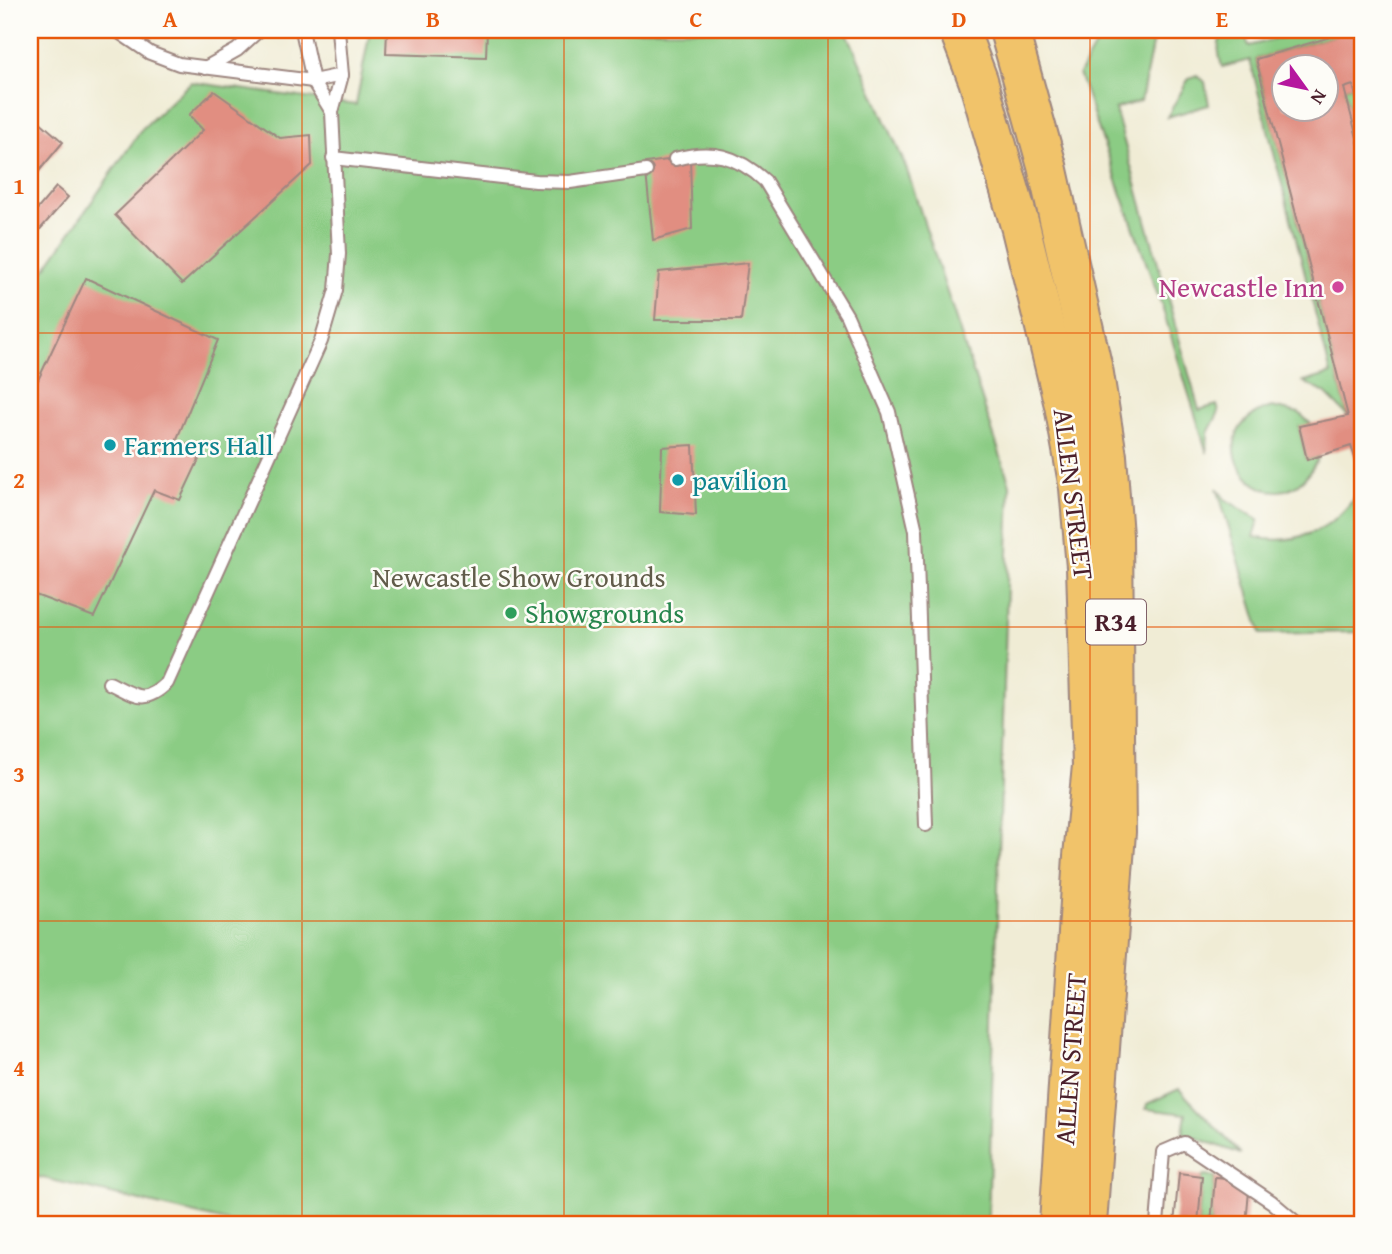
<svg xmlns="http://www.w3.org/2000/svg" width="1392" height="1254" viewBox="0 0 1392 1254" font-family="'Gentium Book Plus',serif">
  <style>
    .green { fill: #8bcc84; stroke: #6a7658; stroke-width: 2 }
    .building { fill: #e18e81; fill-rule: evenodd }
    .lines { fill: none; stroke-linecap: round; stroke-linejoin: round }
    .service-casing { stroke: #9d8680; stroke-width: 16 }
    .primary-casing { stroke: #9d8680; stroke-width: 42 }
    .service { stroke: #fff; stroke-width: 12 }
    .primary { stroke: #f1c36a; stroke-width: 38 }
    .grid { fill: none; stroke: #e8590c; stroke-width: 2; stroke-opacity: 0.55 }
    .hotel-dot { fill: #d1479c; stroke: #fdfcf7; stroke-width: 2.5 }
    .culture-dot { fill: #0f9aa8; stroke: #fdfcf7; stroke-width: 2.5 }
    .leisure-dot { fill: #2e9e5b; stroke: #fdfcf7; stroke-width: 2.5 }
    .labels { text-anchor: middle; stroke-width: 5; stroke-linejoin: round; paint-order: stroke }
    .shield { fill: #fdfcf7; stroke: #806168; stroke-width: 2 }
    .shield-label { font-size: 26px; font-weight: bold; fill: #4a1f2b }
    .hotel-label { font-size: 28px; fill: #b23c85; stroke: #fdfcf7; text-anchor: end }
    .culture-label { font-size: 28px; fill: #0d838f; stroke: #fdfcf7; text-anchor: start }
    .street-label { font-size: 28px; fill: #4a1f2b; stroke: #fdfcf7 }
    .park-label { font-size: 28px; fill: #615c4a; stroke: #fdfcf7 }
    .leisure-label { font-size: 28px; fill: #27864d; stroke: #fdfcf7; text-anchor: start }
    .neatline { fill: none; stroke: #e8590c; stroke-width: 2.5 }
    .grid-label { font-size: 23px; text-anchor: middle; font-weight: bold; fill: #e8590c }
  </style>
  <rect width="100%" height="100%" fill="#fdfcf7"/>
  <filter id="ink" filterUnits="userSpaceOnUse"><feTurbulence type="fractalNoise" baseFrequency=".0143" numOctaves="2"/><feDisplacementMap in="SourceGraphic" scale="14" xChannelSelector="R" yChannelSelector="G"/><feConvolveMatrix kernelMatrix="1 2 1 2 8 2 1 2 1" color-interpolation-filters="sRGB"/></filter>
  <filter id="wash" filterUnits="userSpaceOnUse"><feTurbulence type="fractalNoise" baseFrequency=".00686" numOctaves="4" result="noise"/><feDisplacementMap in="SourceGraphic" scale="28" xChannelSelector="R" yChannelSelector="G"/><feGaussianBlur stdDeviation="1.57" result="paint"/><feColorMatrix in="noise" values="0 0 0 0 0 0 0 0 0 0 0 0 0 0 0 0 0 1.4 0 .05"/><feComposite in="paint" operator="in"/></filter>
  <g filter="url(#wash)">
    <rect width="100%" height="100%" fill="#f0ecd5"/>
    <g class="green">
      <polygon points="370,30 846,30 906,167 1010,485 988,1224 238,1224 30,1175 30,291 142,129 191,82 356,105"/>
      <polygon points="1104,30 1155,30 1141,101 1115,109 1199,410 1217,405 1219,412 1208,433 1207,453 1163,310 1079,74"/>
      <path d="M1227 30H1243L1249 46 1309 30H1354L1256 59 1348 416 1325 393 1304 382 1331 374 1250 60 1222 67C1218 52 1215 41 1227 30Z"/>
      <polygon points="1197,75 1205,82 1209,105 1167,117 1189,78"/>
      <polygon points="1353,85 1359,107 1362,107 1362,157 1344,88"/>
      <path d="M1272 407 1299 413 1311 424 1299 427 1307 460 1319 456C1276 548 1183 433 1272 407Z"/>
      <path d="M1362 486V632L1261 634 1217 488 1225 499 1259 520 1254 537C1300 548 1340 525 1362 486Z"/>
      <polygon points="1179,1089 1241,1154 1183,1133 1186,1114 1146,1109 1147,1104"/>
      <polygon points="1202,1176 1215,1177 1211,1224 1198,1224"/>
    </g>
    <g id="blocks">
      <g class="building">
        <polygon points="387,30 487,30 486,57 386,54"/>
        <path d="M1354 30H1362V107L1359 108 1353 85 1344 88 1362 157V478L1351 446 1307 460 1299 426 1348 416 1256 59ZM1284 66H1326V108H1284Z"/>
        <polygon points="214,91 280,138 311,135 312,165 182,284 115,215 203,130 189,115"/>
        <polygon points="39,121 63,142 30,182 30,132"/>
        <polygon points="690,157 692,229 653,240 645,163"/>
        <polygon points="56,187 68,197 30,241 30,218"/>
        <polygon points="748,263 741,320 655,320 659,272"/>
        <polygon points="86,278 218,340 176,441 204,449 180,500 154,490 94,617 30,593 30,397"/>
        <polygon points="693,445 696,515 660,512 662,447"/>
        <polygon points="1179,1173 1202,1176 1198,1224 1174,1224"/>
        <polygon points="1215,1177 1250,1180 1246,1224 1211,1224"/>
      </g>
    </g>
  </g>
  <g filter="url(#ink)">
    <use href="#blocks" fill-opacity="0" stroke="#9d8680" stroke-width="2"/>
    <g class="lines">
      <defs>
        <g id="service">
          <polyline points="116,30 150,53 179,64 313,81 342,75"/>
          <polyline points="302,30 313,81 332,112"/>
          <polyline points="205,68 237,50 259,30"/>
          <polyline points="333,158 536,181 570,182 646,171"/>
          <path d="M675 159C711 149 737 155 765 181L847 316 889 412 916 531 926 825"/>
          <path d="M109 683C135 695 143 706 167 683L321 341 336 290 339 254 332 112 342 75 338 30"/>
          <polyline points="1157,1224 1163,1152 1184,1143 1272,1202 1298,1224"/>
        </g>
        <g id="primary">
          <polyline points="959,30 978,80 1021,229 1064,405 1079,488 1086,567 1092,766 1083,856 1059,1224"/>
          <polyline points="1009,30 1047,166 1094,374 1107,456 1113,536 1116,832 1087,1224"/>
        </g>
      </defs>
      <use href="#service" class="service-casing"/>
      <use href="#primary" class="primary-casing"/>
      <use href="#service" class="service"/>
      <use href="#primary" class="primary"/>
    </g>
  </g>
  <path class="grid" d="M302 30V1224M564 30V1224M828 30V1224M1090 30V1224M30 333H1362M30 627H1362M30 921H1362"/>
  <circle class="hotel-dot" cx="1338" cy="287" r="7"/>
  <g class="culture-dot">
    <circle cx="110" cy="445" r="7"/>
    <circle cx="678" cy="480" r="7"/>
  </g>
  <circle class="leisure-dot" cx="511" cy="613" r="7"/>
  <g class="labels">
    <rect class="shield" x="1086" y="599.5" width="60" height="45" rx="5"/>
    <g class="shield-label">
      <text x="1116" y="631">R34</text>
    </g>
    <g class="hotel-label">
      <text x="1324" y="297">Newcastle Inn</text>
    </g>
    <g class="culture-label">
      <text x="124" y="455">Farmers Hall</text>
      <text x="692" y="490">pavilion</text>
    </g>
    <g class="street-label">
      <text transform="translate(1074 494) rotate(83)" y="10">ALLEN STREET</text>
      <text transform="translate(1070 1059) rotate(-86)" y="10">ALLEN STREET</text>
    </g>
    <g class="park-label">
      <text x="519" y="587">Newcastle Show Grounds</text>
    </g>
    <g class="leisure-label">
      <text x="525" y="623">Showgrounds</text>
    </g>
  </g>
  <rect width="1392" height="1254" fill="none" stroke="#fdfcf7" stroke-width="77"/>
  <g transform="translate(1305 88) rotate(123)"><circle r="33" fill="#fdfcf7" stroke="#b5a4a5" stroke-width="2"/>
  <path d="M0-5L12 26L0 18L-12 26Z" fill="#b5179e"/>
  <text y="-10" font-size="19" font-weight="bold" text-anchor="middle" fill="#4a1f2b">N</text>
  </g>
  <rect x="38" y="38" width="1316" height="1178" class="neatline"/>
  <g class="grid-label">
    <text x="170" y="27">A</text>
    <text x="433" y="27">B</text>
    <text x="696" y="27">C</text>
    <text x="959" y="27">D</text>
    <text x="1222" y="27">E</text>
    <text x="19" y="194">1</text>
    <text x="19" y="488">2</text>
    <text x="19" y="782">3</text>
    <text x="19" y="1076">4</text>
  </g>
</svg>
